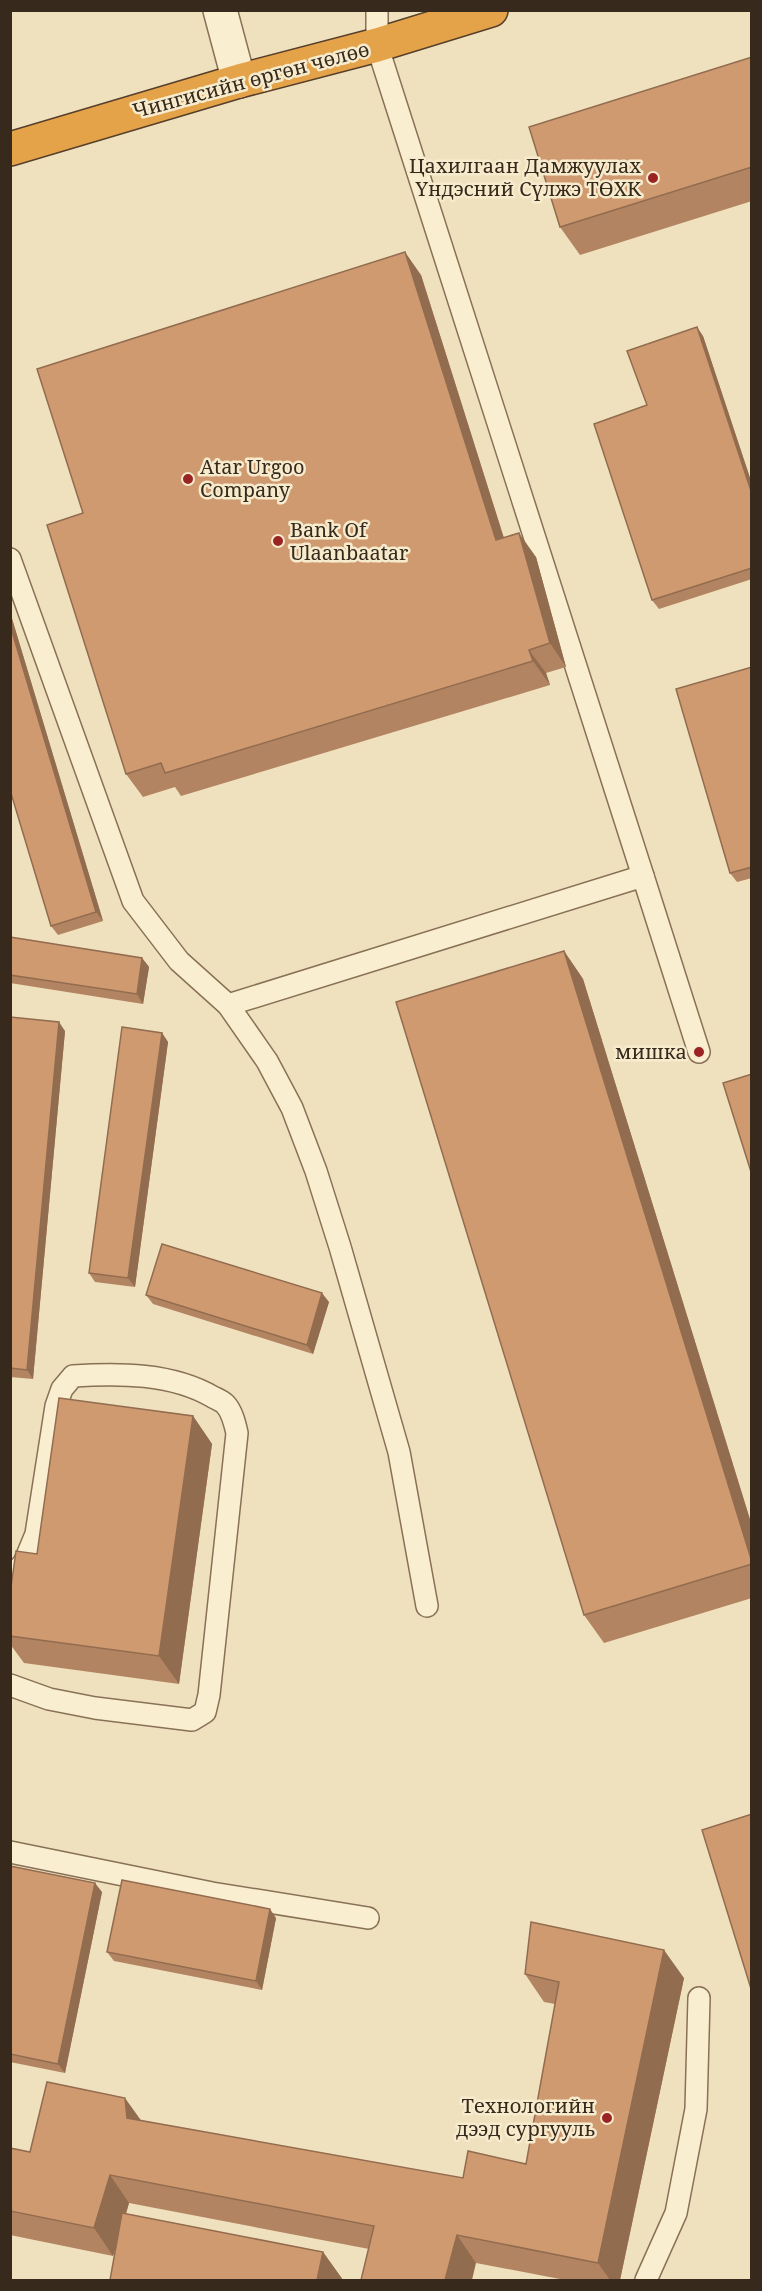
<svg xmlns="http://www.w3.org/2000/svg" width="762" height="2291" viewBox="0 0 762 2291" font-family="'Noto Serif',serif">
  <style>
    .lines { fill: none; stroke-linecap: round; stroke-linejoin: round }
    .lane-casing { stroke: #887156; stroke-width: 24 }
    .street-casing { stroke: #887156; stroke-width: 36 }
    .highway-casing { stroke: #563f2b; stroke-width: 36 }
    .lane { stroke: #faeed1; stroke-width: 21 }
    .street { stroke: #faeed1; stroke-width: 33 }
    .highway { stroke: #e4a249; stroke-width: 33 }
    .wall { fill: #b38461 }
    .shaded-wall { fill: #926c4f }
    .building { fill: #d09a71; stroke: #926c4f; stroke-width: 1.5 }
    .poi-dot { fill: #9a2423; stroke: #f7ebcd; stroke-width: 2 }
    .labels { text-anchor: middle; stroke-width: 5; stroke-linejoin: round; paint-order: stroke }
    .street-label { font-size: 20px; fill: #37291b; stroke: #f7ebcd }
    .poi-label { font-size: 20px; fill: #37291b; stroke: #f7ebcd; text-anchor: end }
  </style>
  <rect width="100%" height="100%" fill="#f0e1be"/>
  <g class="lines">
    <defs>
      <g id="lane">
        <polyline points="377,10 377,45 643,876"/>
        <polyline points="10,559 133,901 179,961 228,1005 267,1061 292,1108 316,1171 340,1247 399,1452 427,1606"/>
        <polyline points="228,1005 643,876 699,1052"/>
        <path d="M10 1578 24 1563 36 1534 56 1406 62 1389 73 1376C119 1373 172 1373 213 1397 217 1399 222 1401 225 1404 232 1411 235 1424 237 1433L209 1695 205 1712 192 1720 95 1708 49 1699 10 1685"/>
        <polyline points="10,1852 212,1893 368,1918"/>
        <polyline points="646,2280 676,2213 696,2109 699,1998"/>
      </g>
      <polyline id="street" points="220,10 239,81"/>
      <polyline id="highway" points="10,149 239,81 377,45 491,10"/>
    </defs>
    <use href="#lane" class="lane-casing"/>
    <use href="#street" class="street-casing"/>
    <use href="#highway" class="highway-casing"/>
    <use href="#lane" class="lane"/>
    <use href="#street" class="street"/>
    <use href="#highway" class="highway"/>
  </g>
  <g class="wall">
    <polygon points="752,57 752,201 580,255 560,227"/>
    <polygon points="421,275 504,538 536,557 566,667 546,673 550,685 181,796 175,787 143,797 126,774 83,513"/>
    <polygon points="703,336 752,484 752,579 659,609 652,600 647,405"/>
    <polygon points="10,612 103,921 58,935 51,926 10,790"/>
    <polygon points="752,667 752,878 737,882 730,873"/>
    <polygon points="10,937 142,958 149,967 143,1004 10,983"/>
    <polygon points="564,951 583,979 752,1526 752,1598 604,1643 584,1615"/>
    <polygon points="10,1017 65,1031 33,1379 10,1377"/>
    <polygon points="162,1033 168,1042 135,1287 95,1282 89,1273"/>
    <polygon points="146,1295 329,1302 313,1354 153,1304"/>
    <polygon points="193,1416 212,1444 179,1684 24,1663 10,1644 10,1594"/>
    <polygon points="10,1866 102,1892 65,2073 10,2062"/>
    <polygon points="276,1918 262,1990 114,1961 107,1952"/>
    <polygon points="525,1974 684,1978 620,2280 565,2280 476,2263 369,2249 129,2203 126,2214 323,2252 343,2280 110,2280 116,2247 113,2256 10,2235 10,2148 30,2152 142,2121 463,2178 526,2164 555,2004 544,2002"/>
  </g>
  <g class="shaded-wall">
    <polygon points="405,252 421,275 512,564 496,540"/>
    <polygon points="697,327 703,336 752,484 752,494"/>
    <polygon points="519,533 536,557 566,667 550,643"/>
    <polygon points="10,612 103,921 96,912 10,625"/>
    <polygon points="529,650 546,673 550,685 533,661"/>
    <polygon points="564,951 583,979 752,1526 752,1562"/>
    <polygon points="142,958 149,967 143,1004 137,994"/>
    <polygon points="59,1022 65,1031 33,1379 27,1370"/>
    <polygon points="162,1033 168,1042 135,1287 128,1278"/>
    <polygon points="322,1293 329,1302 313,1354 307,1345"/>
    <polygon points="193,1416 212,1444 179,1684 159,1656"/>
    <polygon points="95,1883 102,1892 65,2073 58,2064"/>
    <polygon points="270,1909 276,1918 262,1990 256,1981"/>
    <polygon points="664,1950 684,1978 620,2280 610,2280 598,2263"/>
    <polygon points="125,2098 145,2126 127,2118"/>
    <polygon points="110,2175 129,2203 113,2256 94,2228"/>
    <polygon points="457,2235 476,2263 472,2280 445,2280"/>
    <polygon points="323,2252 343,2280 317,2280"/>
  </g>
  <g class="building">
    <polygon points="752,57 752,167 560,227 529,127"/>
    <polygon points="405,252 496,540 519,533 550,643 529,650 533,661 165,773 161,763 126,774 47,525 83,513 37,369"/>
    <polygon points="697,327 752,494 752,568 652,600 594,424 647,405 627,351"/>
    <polygon points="10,625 96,912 51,926 10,790"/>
    <polygon points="752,667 752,867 730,873 676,689"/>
    <polygon points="10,937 142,958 137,994 10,975"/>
    <polygon points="564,951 752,1562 752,1564 584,1615 396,1002"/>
    <polygon points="10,1017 59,1022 27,1370 10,1368"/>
    <polygon points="122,1027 162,1033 128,1278 89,1273"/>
    <polygon points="752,1074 752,1175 723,1083"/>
    <polygon points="162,1244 322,1293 307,1345 146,1295"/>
    <polygon points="59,1398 193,1416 159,1656 10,1636 10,1594 16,1551 37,1554"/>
    <polygon points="752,1814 752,1992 702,1830"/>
    <polygon points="10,1866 95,1883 58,2064 10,2054"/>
    <polygon points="122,1880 270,1909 256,1981 107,1952"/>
    <polygon points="531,1922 664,1950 598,2263 457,2235 445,2280 361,2280 374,2226 110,2175 94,2228 10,2211 10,2148 30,2152 47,2082 125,2098 127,2118 463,2178 468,2151 526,2164 559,1982 525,1974"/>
    <polygon points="122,2213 323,2252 317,2280 110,2280"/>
  </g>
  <g class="poi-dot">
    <circle cx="653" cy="178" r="6"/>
    <circle cx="188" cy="479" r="6"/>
    <circle cx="278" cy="541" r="6"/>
    <circle cx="699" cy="1052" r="6"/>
    <circle cx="607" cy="2118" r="6"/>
  </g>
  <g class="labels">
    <g class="street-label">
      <text transform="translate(251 80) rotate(-15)" y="7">Чингисийн өргөн чөлөө</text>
    </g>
    <g class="poi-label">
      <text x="641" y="173">Цахилгаан Дамжуулах<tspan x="641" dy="23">Үндэсний Сүлжэ ТӨХК</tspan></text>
      <text x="200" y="474" text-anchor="start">Atar Urgoo<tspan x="200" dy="23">Company</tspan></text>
      <text x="290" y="537" text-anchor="start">Bank Of<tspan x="290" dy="23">Ulaanbaatar</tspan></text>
      <text x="687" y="1059">мишка</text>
      <text x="595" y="2113">Технологийн<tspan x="595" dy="23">дээд сургууль</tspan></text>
    </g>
  </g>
  <rect width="762" height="2291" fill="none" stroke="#37291b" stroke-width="24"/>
</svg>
